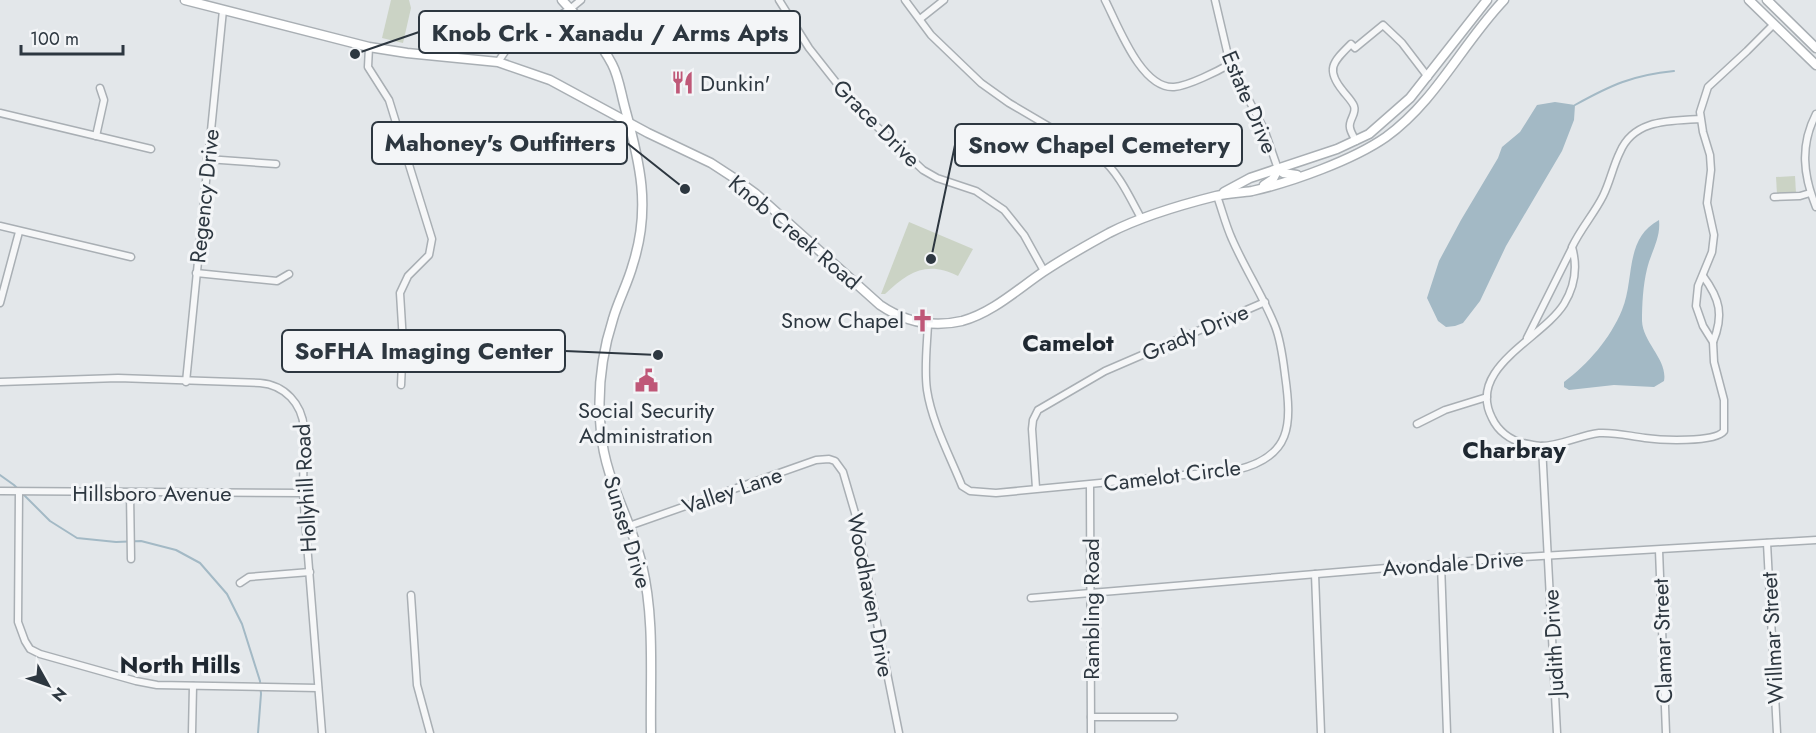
<svg xmlns="http://www.w3.org/2000/svg" width="1816" height="733" viewBox="0 0 1816 733" font-family="Jost,sans-serif">
  <style>
    .green { fill: #cbd3c5 }
    .water { fill: #a3b9c5 }
    .lines { fill: none; stroke-linecap: round; stroke-linejoin: round }
    .stream { stroke: #a3b9c5; stroke-width: 2 }
    .street-casing { stroke: #a9afb4; stroke-width: 9 }
    .secondary-casing { stroke: #a9afb4; stroke-width: 11 }
    .street { stroke: #f6f7f8; stroke-width: 6 }
    .secondary { stroke: #fff; stroke-width: 8 }
    .labels { text-anchor: middle; stroke-width: 6; stroke-linejoin: round; paint-order: stroke }
    .poi-label { font-size: 22px; fill: #2d3740; stroke: #f3f5f7; text-anchor: start }
    .street-label { font-size: 22px; fill: #2d3740; stroke: #f3f5f7 }
    .neighbourhood-label { font-size: 24px; font-weight: bold; fill: #1f2831; stroke: #f3f5f7 }
    .leader { fill: none; stroke: #2d3740; stroke-width: 2 }
    .callout-dot { fill: #2d3740; stroke: #f3f5f7; stroke-width: 2 }
    .callout { fill: #f3f5f7; stroke: #2d3740; stroke-width: 2 }
    .callout-label { font-size: 24px; text-anchor: middle; font-weight: bold; fill: #2d3740 }
  </style>
  <rect width="100%" height="100%" fill="#e3e7ea"/>
  <g class="green">
    <polygon points="391,0 409,0 411,8 403,43 382,38"/>
    <polygon points="1795,176 1796,193 1777,194 1776,177"/>
    <path d="M909 222 973 249 958 276C927 260 908 272 885 294H881Z"/>
  </g>
  <g class="water">
    <polygon points="1555,102 1575,105 1574,120 1562,151 1506,246 1480,301 1463,323 1455,326 1446,327 1438,321 1427,298 1439,261 1461,220 1498,158 1502,147 1520,132 1537,105"/>
    <path d="M1659 220C1661 238 1651 252 1647 269 1643 285 1642 305 1642 321 1643 343 1668 360 1664 381L1654 387 1614 385 1569 390 1564 387V382C1588 364 1610 339 1622 310 1635 279 1624 239 1659 220Z"/>
  </g>
  <g class="lines">
    <g class="stream">
      <path d="M1575 105C1611 85 1633 75 1674 71"/>
      <polyline points="0,475 14,485 50,521 77,538 116,542 141,541 176,550 200,563 227,594 242,624 260,681 261,694 258,733"/>
    </g>
    <defs>
      <g id="street">
        <polyline points="779,0 809,48 854,105 923,170 937,178 976,191 1004,210 1024,235 1044,271"/>
        <path d="M905 0 931 35 981 83 1009 103 1099 156C1119 173 1129 196 1141 218"/>
        <path d="M1105 0C1118 25 1141 89 1174 87 1188 86 1218 71 1230 64"/>
        <polyline points="1215,0 1230,64 1264,129 1278,169"/>
        <polyline points="920,19 944,0"/>
        <polyline points="369,47 368,67 389,100 432,239 429,255 408,276 400,293 403,342 401,385"/>
        <polyline points="498,62 508,47 570,9 581,0"/>
        <polyline points="0,113 151,149"/>
        <path d="M1816 114C1800 145 1803 175 1816 207"/>
        <path d="M1700 119C1670 121 1634 119 1620 152 1613 166 1610 182 1603 196 1594 214 1581 228 1572 247 1578 268 1575 286 1564 304 1542 339 1466 368 1492 418 1498 431 1510 440 1523 443 1529 444 1536 446 1541 446 1561 446 1580 435 1599 433 1615 432 1629 436 1645 438 1660 440 1715 443 1724 431V400L1714 362 1713 342 1703 326 1696 306 1698 286 1712 252 1714 235 1707 203 1711 170 1710 155 1703 132 1700 112 1708 87 1747 51 1774 24"/>
        <polyline points="96,136 104,100 100,88"/>
        <path d="M1356 141C1354 137 1351 133 1350 128 1348 120 1357 114 1354 106 1352 101 1346 95 1343 91 1325 69 1333 62 1351 44L1355 48 1383 25 1402 43 1428 77"/>
        <polyline points="207,159 276,164"/>
        <polyline points="1774,197 1800,196 1810,193"/>
        <polyline points="0,226 131,257"/>
        <polyline points="196,273 277,281 289,274"/>
        <path d="M1703 276C1720 299 1724 315 1713 342"/>
        <polyline points="0,303 19,232"/>
        <path d="M928 324C927 346 924 369 927 390 932 423 950 456 962 486L970 491 996 493 1236 470C1292 457 1292 425 1285 375 1283 359 1281 341 1275 326 1263 296 1245 269 1232 239 1226 226 1222 210 1217 196"/>
        <polyline points="1527,338 1572,248"/>
        <path d="M0 382 118 378 260 383C285 385 302 404 304 428L303 493 322 733"/>
        <polyline points="186,382 223,10"/>
        <polyline points="1417,424 1445,410 1487,397"/>
        <polyline points="1542,446 1557,733"/>
        <polyline points="1090,485 1091,733"/>
        <polyline points="1036,488 1032,429 1033,420 1038,410 1105,371 1265,302"/>
        <polyline points="0,491 303,493"/>
        <polyline points="19,492 18,622 25,641 30,649 40,654 136,681 157,685 318,688"/>
        <polyline points="130,493 131,559"/>
        <polyline points="629,526 816,460 829,459 835,461 843,472 855,513 899,733"/>
        <polyline points="1767,543 1777,733"/>
        <polyline points="1659,550 1666,733"/>
        <polyline points="1441,564 1447,733"/>
        <polyline points="1315,574 1321,733"/>
        <polyline points="240,583 249,577 310,572"/>
        <polyline points="411,595 417,685 430,733"/>
        <polyline points="1031,598 1506,558 1816,540"/>
        <polyline points="1091,717 1174,717"/>
        <polyline points="192,733 193,686"/>
      </g>
      <g id="secondary">
        <path d="M185 0 369 47 407 53 498 62 550 80 648 133 711 163 734 178 756 194 880 305C905 322 932 328 962 321 992 313 1018 289 1043 272 1064 258 1087 245 1109 233 1142 216 1180 205 1216 196 1228 193 1240 193 1252 191 1292 182 1353 160 1386 137 1436 101 1462 44 1504 0"/>
        <path d="M562 0C580 20 600 41 612 64 619 77 621 94 625 108 640 163 651 208 633 264 628 283 618 301 613 319 601 356 597 394 601 432 605 480 631 519 642 565 655 619 650 678 651 733"/>
        <polyline points="1749,0 1816,65"/>
        <polyline points="1767,0 1816,48"/>
        <polyline points="1264,185 1273,179 1278,169 1283,173 1297,175"/>
        <polyline points="1224,192 1250,178 1337,149 1369,134 1410,98 1487,0"/>
      </g>
    </defs>
    <use href="#street" class="street-casing"/>
    <use href="#secondary" class="secondary-casing"/>
    <use href="#street" class="street"/>
    <use href="#secondary" class="secondary"/>
  </g>
  <defs>
    <symbol id="restaurant-bare" viewBox="-9 -9 18 18"><path d="M-5-6h1v4h1v-4h1v4h1v-4h1v5L-1.5 .5V6h-2V.5L-5-1ZM5-6V6H3V1.5H1.5Q1.5-4 5-6Z" fill="#bf5878" stroke="#f3f5f7" stroke-width="2.5" paint-order="stroke"/></symbol>
    <symbol id="church-bare" viewBox="-9 -9 18 18"><path d="M-1.2-6h2.4v3.5h3.3v2.4h-3.3V6h-2.4V-.1h-3.3v-2.4h3.3Z" fill="#bf5878" stroke="#f3f5f7" stroke-width="2.5" paint-order="stroke"/></symbol>
    <symbol id="civic-bare" viewBox="-9 -9 18 18"><path d="M-.6-6.5H3V-4.5H.6V-3L4-1V1h2V6H-6V1h2V-1L-.6-3ZM-1.2 2.5V6h2.4V2.5Z" fill="#bf5878" stroke="#f3f5f7" stroke-width="2.5" paint-order="stroke"/></symbol>
  </defs>
  <g fill-rule="evenodd">
    <use href="#restaurant-bare" x="666" y="66" width="33" height="33"/>
    <use href="#church-bare" x="906" y="304" width="33" height="33"/>
    <use href="#civic-bare" x="630" y="364" width="33" height="33"/>
  </g>
  <g class="labels">
    <g class="poi-label">
      <text x="700" y="91">Dunkin'</text>
      <text x="904" y="328" text-anchor="end">Snow Chapel</text>
      <text x="646" y="418" text-anchor="middle">Social Security<tspan x="646" dy="25">Administration</tspan></text>
    </g>
    <g class="street-label">
      <text transform="translate(1250 102) rotate(67)" y="8">Estate Drive</text>
      <text transform="translate(877 123) rotate(45)" y="8">Grace Drive</text>
      <text transform="translate(204 196) rotate(-84)" y="8">Regency Drive</text>
      <text transform="translate(795 232) rotate(40)" y="8">Knob Creek Road</text>
      <text transform="translate(1195 332) rotate(-23)" y="8">Grady Drive</text>
      <text transform="translate(1172 475) rotate(-7)" y="8">Camelot Circle</text>
      <text transform="translate(305 488) rotate(-93)" y="8">Hollyhill Road</text>
      <text transform="translate(732 490) rotate(-19)" y="8">Valley Lane</text>
      <text x="152" y="501">Hillsboro Avenue</text>
      <text transform="translate(628 532) rotate(73)" y="8">Sunset Drive</text>
      <text transform="translate(1453 563) rotate(-4)" y="8">Avondale Drive</text>
      <text transform="translate(871 595) rotate(79)" y="8">Woodhaven Drive</text>
      <text transform="translate(1091 609) rotate(-90)" y="8">Rambling Road</text>
      <text transform="translate(1772 638) rotate(-93)" y="8">Willmar Street</text>
      <text transform="translate(1662 641) rotate(-92)" y="8">Clamar Street</text>
      <text transform="translate(1553 643) rotate(-93)" y="8">Judith Drive</text>
    </g>
    <g class="neighbourhood-label">
      <text x="1068" y="351">Camelot</text>
      <text x="1514" y="458">Charbray</text>
      <text x="180" y="673">North Hills</text>
    </g>
  </g>
  <path class="leader" d="M355 54L419 32M685 189L627 143M931 259L955 145M658 355L565 351"/>
  <g class="callout-dot">
    <circle cx="355" cy="54" r="6"/>
    <circle cx="685" cy="189" r="6"/>
    <circle cx="931" cy="259" r="6"/>
    <circle cx="658" cy="355" r="6"/>
  </g>
  <g class="callout">
    <rect x="419" y="11" width="381" height="42" rx="6"/>
    <rect x="372" y="122" width="255" height="42" rx="6"/>
    <rect x="955" y="124" width="287" height="42" rx="6"/>
    <rect x="282" y="330" width="283" height="42" rx="6"/>
  </g>
  <g class="callout-label">
    <text x="610" y="41">Knob Crk - Xanadu / Arms Apts</text>
    <text x="500" y="151">Mahoney's Outfitters</text>
    <text x="1099" y="153">Snow Chapel Cemetery</text>
    <text x="424" y="359">SoFHA Imaging Center</text>
  </g>
  <g transform="translate(48 685) rotate(130)" stroke="#f3f5f7" stroke-width="4.5" paint-order="stroke">
  <path d="M0-4.5L10 22L0 15L-10 22Z" fill="#2d3740"/>
  <text y="-9" font-size="16" font-weight="bold" text-anchor="middle" fill="#2d3740">N</text>
  </g>
  <path d="M21 45v9h102v-9" fill="none" stroke="#2d3740" stroke-width="3"/>
  <text x="30" y="45" font-size="18" fill="#2d3740" stroke="#f3f5f7" stroke-width="4.5" paint-order="stroke">100 m</text>
</svg>
